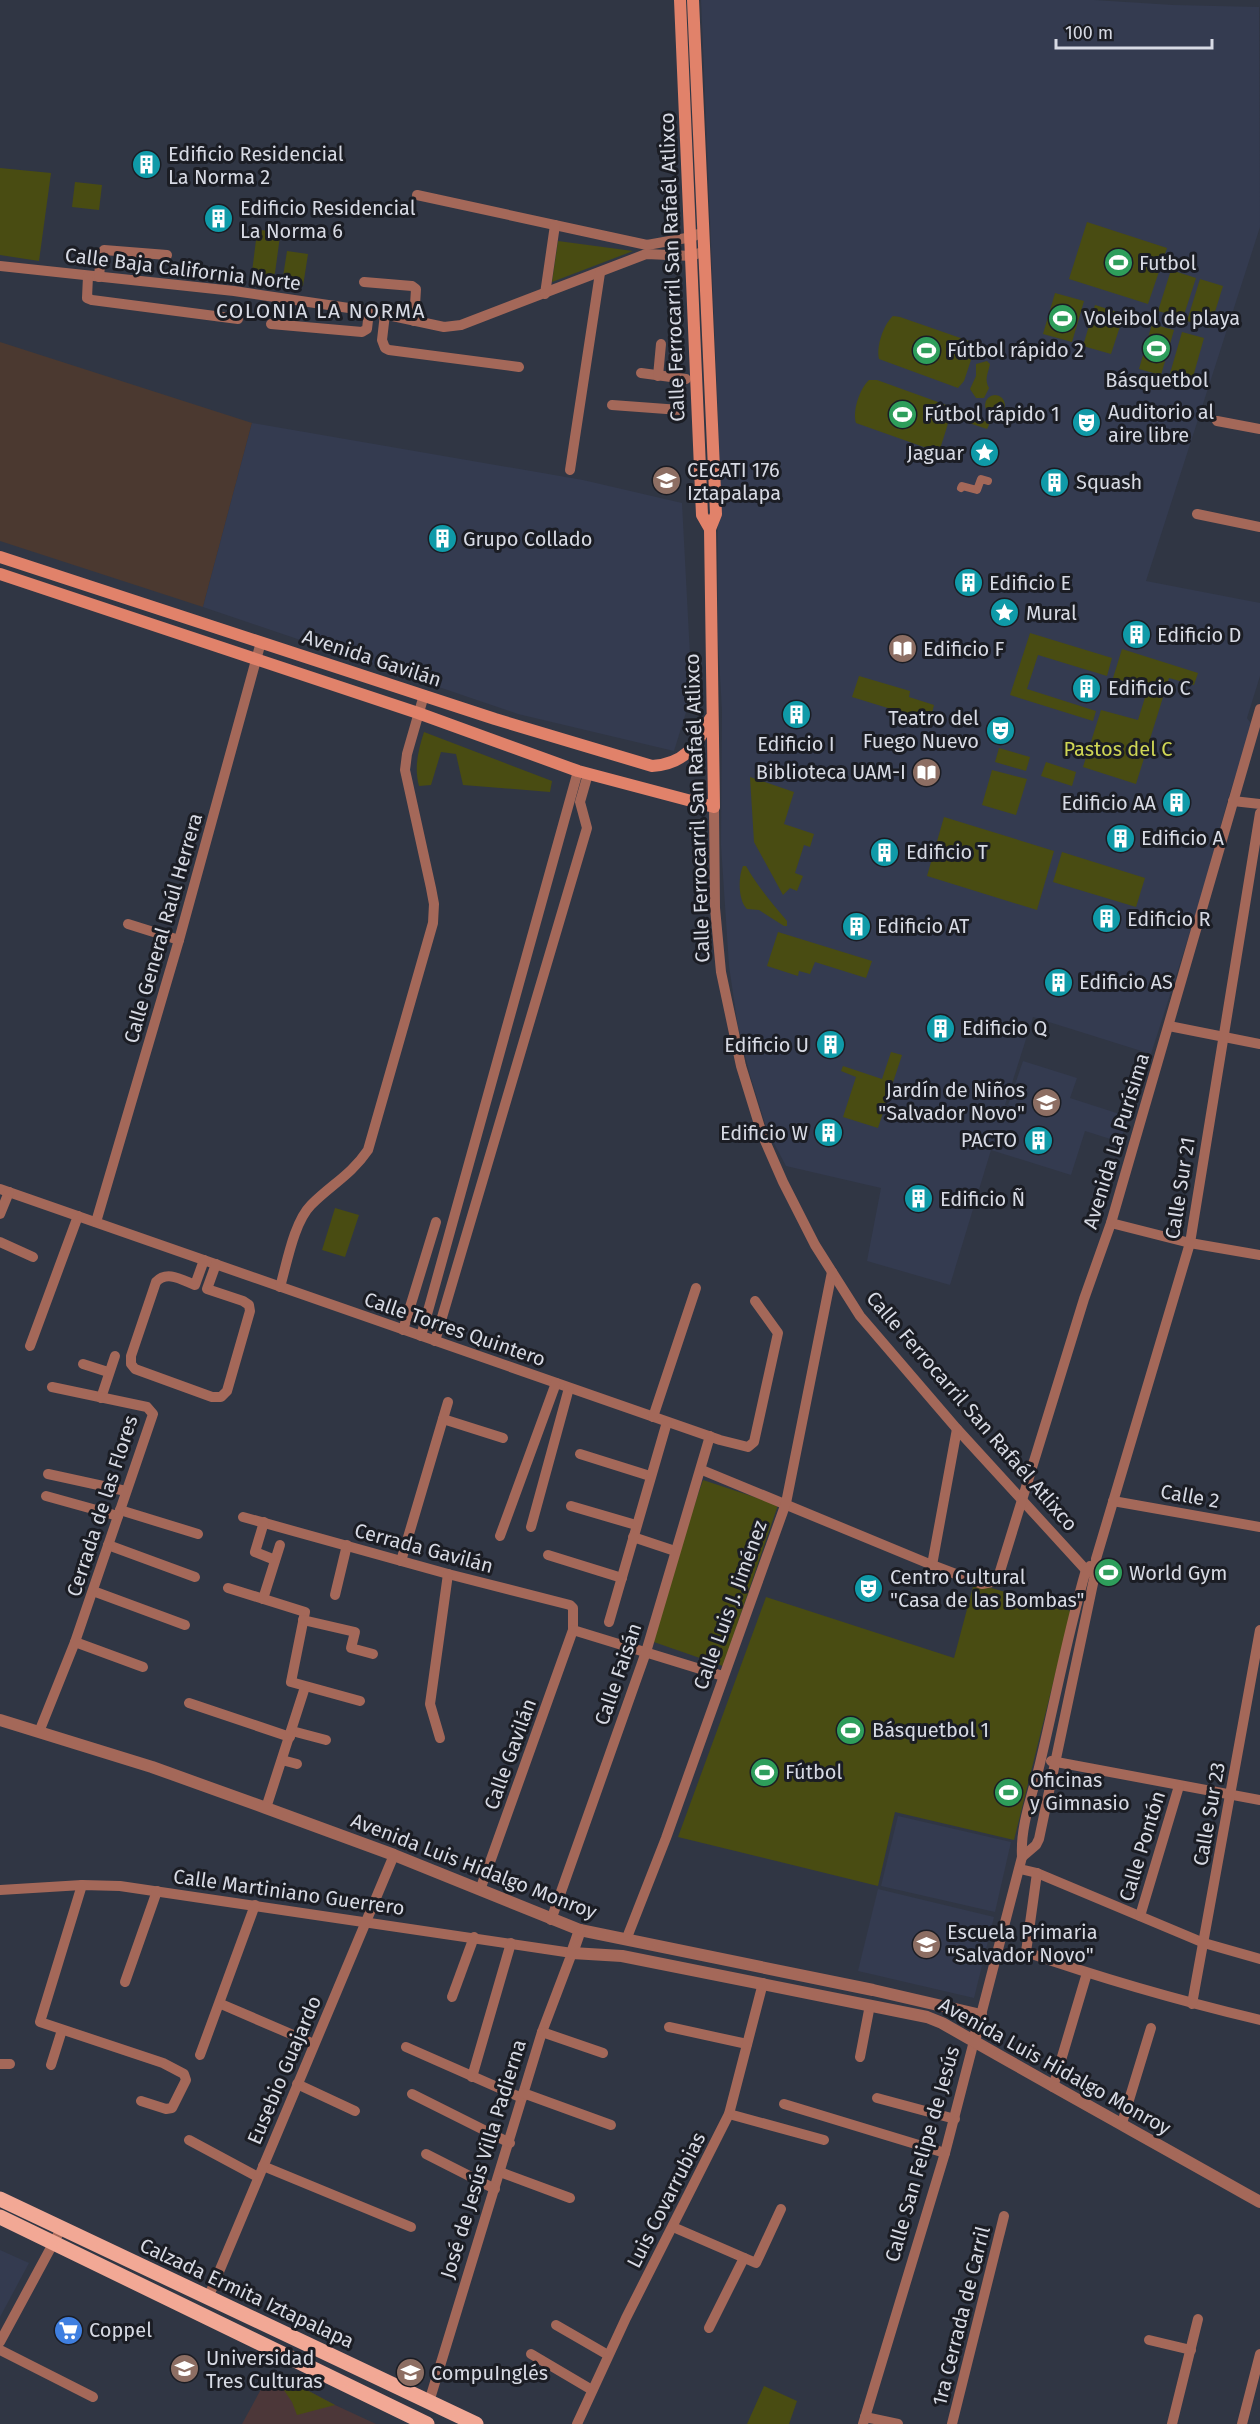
<svg xmlns="http://www.w3.org/2000/svg" width="1260" height="2424" viewBox="0 0 1260 2424" font-family="'Fira Sans',sans-serif">
  <style>
    .commercial { fill: #4b3930 }
    .built { fill: #343b50 }
    .medical { fill: #4c3739 }
    .green { fill: #494c12 }
    .lines { fill: none; stroke-linecap: round; stroke-linejoin: round }
    .pedestrian { stroke: #a46859; stroke-width: 8 }
    .minor { stroke: #a46859; stroke-width: 10 }
    .tertiary { stroke: #a46859; stroke-width: 12 }
    .secondary { stroke: #e1826a; stroke-width: 12 }
    .primary { stroke: #f2a895; stroke-width: 15 }
    .labels { text-anchor: middle; stroke-width: 6; stroke-linejoin: round; paint-order: stroke }
    .poi-label { font-size: 20px; fill: #d7dae4; stroke: #1b1d24; text-anchor: start }
    .street-label { font-size: 20px; fill: #d7dae4; stroke: #1b1d24 }
    .park-label { font-size: 20px; fill: #cfd655; stroke: #1b1d24 }
    .neighbourhood-label { font-size: 21px; letter-spacing: 1.5px; fill: #d7dae4; stroke: #1b1d24 }
  </style>
  <rect width="100%" height="100%" fill="#303644"/>
  <polygon class="commercial" points="0,342 252,423 203,607 0,541"/>
  <g class="built">
    <polygon points="701,0 1094,0 1173,5 1259,7 1260,227 1146,581 1260,603 1260,676 1247,718 1252,725 1228,799 1201,898 1151,1054 1033,1017 1005,1105 1018,1109 1008,1105 1023,1061 1077,1078 1070,1098 1129,1117 1120,1142 1085,1131 1071,1175 991,1150 950,1285 867,1261 881,1188 786,1166 767,1130 750,1075 738,1027 729,966 721,845 722,711 718,640 718,412"/>
    <polygon points="252,423 583,480 682,503 692,693 674,751 518,714 203,607"/>
    <polygon points="898,1816 1011,1842 995,1912 881,1886"/>
    <polygon points="878,1889 994,1917 974,1998 858,1971"/>
    <polygon points="0,2250 29,2263 0,2317"/>
  </g>
  <polygon class="medical" points="271,2371 335,2405 376,2424 242,2424"/>
  <g class="green">
    <polygon points="0,168 51,173 39,261 0,255"/>
    <polygon points="75,182 102,185 99,210 72,207"/>
    <polygon points="1087,222 1167,248 1148,304 1069,279"/>
    <polygon points="261,230 277,232 280,236 275,273 271,278 254,275 252,272 257,232"/>
    <polygon points="558,241 633,251 552,282"/>
    <polygon points="287,251 308,254 303,286 282,283"/>
    <polygon points="1171,270 1196,278 1183,318 1158,311"/>
    <polygon points="1200,279 1223,286 1210,328 1187,321"/>
    <polygon points="1055,293 1084,301 1072,342 1043,334"/>
    <polygon points="1095,305 1124,314 1111,354 1083,346"/>
    <path d="M893 316 900 317 972 342 975 348 964 381 958 388 879 359C876 347 883 325 893 316Z"/>
    <polygon points="1152,324 1174,330 1161,375 1139,369"/>
    <polygon points="1182,332 1204,338 1191,384 1169,377"/>
    <path d="M987 361 990 364C988 374 984 379 989 388L984 398H976L970 389 976 376V364Z"/>
    <path d="M869 380H877L949 406 952 411 940 449 935 451 856 423C852 411 860 388 869 380Z"/>
    <circle cx="995" cy="405" r="10"/>
    <polygon points="974,409 979,412 984,421 988,422 989,425 987,429 969,423 965,419 965,412"/>
    <polygon points="1030,633 1112,658 1107,676 1038,655 1027,689 1096,711 1093,721 1010,695"/>
    <polygon points="1122,649 1198,673 1194,685 1169,678 1136,784 1083,767 1101,710 1138,720 1148,688 1113,678"/>
    <polygon points="859,676 910,691 909,697 934,705 930,721 852,697"/>
    <path d="M424 732 552 781 550 792 463 785 456 754 441 752 431 785 419 786C414 767 418 751 424 732Z"/>
    <polygon points="999,748 1030,757 1026,771 995,762"/>
    <polygon points="1046,762 1076,772 1072,786 1041,776"/>
    <polygon points="992,770 1027,779 1016,815 982,805"/>
    <polygon points="750,777 794,792 784,824 814,834 810,847 804,845 795,873 803,876 797,891 790,888 783,895 754,842"/>
    <polygon points="944,817 1054,851 1037,910 927,876"/>
    <polygon points="1062,852 1145,878 1136,907 1053,882"/>
    <path d="M743 866H746C758 887 772 903 787 921V926H784L759 910 747 909C738 900 738 877 743 866Z"/>
    <polygon points="778,932 872,961 866,978 815,962 810,974 799,971 798,976 767,966"/>
    <polygon points="891,1052 902,1055 878,1128 843,1117 856,1077 841,1071 843,1066 882,1079"/>
    <polygon points="335,1208 359,1215 345,1257 322,1250"/>
    <polygon points="703,1480 778,1505 723,1666 648,1640"/>
    <polygon points="974,1583 1071,1611 1014,1840 895,1812 878,1886 678,1837 766,1597 954,1658"/>
    <polygon points="271,2371 335,2405 297,2415 292,2402"/>
    <polygon points="764,2386 797,2401 789,2424 747,2424"/>
  </g>
  <g class="lines">
    <polyline class="pedestrian" points="961,488 962,486 977,490 981,479 988,481"/>
    <g class="minor">
      <polyline points="417,195 647,245 692,237 698,234"/>
      <polyline points="0,266 234,291 369,311 444,327 461,325 646,254 692,256 699,253"/>
      <polyline points="88,276 87,298 92,300 238,319"/>
      <polyline points="99,277 101,254 104,250 167,255"/>
      <polyline points="364,282 412,286 416,289 414,321"/>
      <polyline points="545,294 555,225"/>
      <polyline points="385,314 382,340 385,348 389,350 519,367"/>
      <polyline points="271,324 362,332 367,329 369,311"/>
      <polyline points="641,373 686,379"/>
      <polyline points="658,376 661,344"/>
      <polyline points="612,405 680,410"/>
      <polyline points="1217,421 1260,429"/>
      <polyline points="570,470 600,273"/>
      <polyline points="1197,514 1260,527"/>
      <polyline points="1233,801 1260,804"/>
      <polyline points="714,807 715,908 721,972 741,1066 762,1134 783,1182 815,1245 860,1316 957,1429 1086,1570 1095,1574"/>
      <polyline points="128,924 179,940"/>
      <polyline points="1169,1026 1260,1044"/>
      <polyline points="0,1189 720,1440 748,1447 754,1442 778,1333 755,1301"/>
      <polyline points="0,1214 9,1192"/>
      <polyline points="96,1222 179,940 261,642"/>
      <polyline points="1111,1223 1190,1243 1260,1255"/>
      <polyline points="0,1242 33,1257"/>
      <path d="M204 1260 195 1285C182 1280 167 1270 156 1282L131 1356V1364L135 1369 212 1397H221L227 1391 250 1311 249 1305 243 1301 207 1289 216 1264"/>
      <path d="M280 1287C287 1263 294 1222 311 1205 332 1184 351 1175 368 1150L433 923 434 904 431 888 405 770 407 754 424 695"/>
      <polyline points="403,1330 436,1222"/>
      <polyline points="421,1336 578,771"/>
      <polyline points="435,1341 587,828 580,802 588,774"/>
      <polyline points="30,1346 78,1216"/>
      <polyline points="83,1364 108,1372"/>
      <polyline points="101,1398 115,1356"/>
      <polyline points="653,1417 696,1288"/>
      <polyline points="443,1419 503,1438"/>
      <polyline points="580,1454 650,1476"/>
      <polyline points="702,1470 932,1565 982,1584 997,1581 1084,1299 1111,1223 1260,709"/>
      <polyline points="48,1474 126,1491"/>
      <polyline points="46,1496 118,1516"/>
      <polyline points="1113,1501 1260,1527"/>
      <polyline points="571,1506 636,1525"/>
      <polyline points="120,1510 198,1534"/>
      <polyline points="243,1517 448,1574 570,1605 573,1608 573,1630 480,1890"/>
      <polyline points="264,1522 255,1552 275,1560"/>
      <polyline points="531,1527 569,1388"/>
      <polyline points="500,1536 556,1383"/>
      <polyline points="633,1537 675,1551"/>
      <polyline points="108,1545 195,1577"/>
      <polyline points="548,1555 622,1578"/>
      <polyline points="401,1561 448,1402"/>
      <polyline points="932,1565 957,1429"/>
      <polyline points="228,1588 305,1612 291,1682 360,1701"/>
      <polyline points="93,1591 185,1625"/>
      <polyline points="335,1595 347,1545"/>
      <polyline points="263,1599 280,1545"/>
      <polyline points="303,1620 355,1632 351,1648 373,1654"/>
      <polyline points="609,1622 667,1422"/>
      <polyline points="573,1630 723,1676"/>
      <polyline points="75,1642 143,1667"/>
      <polyline points="189,1703 290,1737"/>
      <polyline points="292,1731 326,1740"/>
      <polyline points="39,1732 75,1642 153,1414 147,1407 52,1387"/>
      <polyline points="440,1738 430,1704 448,1574"/>
      <polyline points="282,1760 297,1764"/>
      <polyline points="1051,1761 1260,1800"/>
      <polyline points="266,1808 305,1687"/>
      <polyline points="1022,1857 1036,1845 1039,1839 1095,1574 1096,1559 1190,1243 1260,813"/>
      <polyline points="1020,1869 1037,1873 1204,1943 1260,1959"/>
      <path d="M1037 1873 1026 1952C1103 1979 1181 2001 1260 2020"/>
      <polyline points="82,1885 40,2022 163,2063 184,2074 186,2080 172,2108 166,2109 141,2101"/>
      <polyline points="0,1890 82,1885 120,1886 572,1953 542,2032 429,2402"/>
      <polyline points="1140,1916 1179,1786"/>
      <polyline points="551,1920 646,1652 710,1436"/>
      <polyline points="626,1940 666,1838 786,1503 832,1272"/>
      <polyline points="125,1982 157,1891"/>
      <polyline points="452,1997 474,1937"/>
      <polyline points="221,2004 314,2044"/>
      <polyline points="1192,2004 1260,1630"/>
      <path d="M981 2015 1022 1857C1020 1824 1034 1791 1041 1759 1056 1696 1068 1632 1086 1570L1090 1566"/>
      <polyline points="669,2027 747,2044"/>
      <polyline points="542,2032 603,2053"/>
      <polyline points="406,2047 522,2098"/>
      <polyline points="200,2055 255,1905"/>
      <polyline points="860,2057 870,2005"/>
      <polyline points="0,2064 10,2064"/>
      <polyline points="51,2065 62,2030"/>
      <polyline points="472,2077 511,1943"/>
      <polyline points="297,2084 355,2111"/>
      <polyline points="1053,2087 1087,1973"/>
      <polyline points="523,2093 611,2125"/>
      <polyline points="412,2094 510,2143"/>
      <polyline points="877,2098 955,2119"/>
      <polyline points="784,2104 945,2153"/>
      <polyline points="729,2114 824,2140"/>
      <polyline points="1122,2123 1151,2028"/>
      <polyline points="189,2140 258,2177"/>
      <polyline points="426,2154 495,2189"/>
      <polyline points="263,2166 411,2227"/>
      <polyline points="500,2172 570,2198"/>
      <polyline points="673,2227 756,2263 781,2209"/>
      <polyline points="208,2298 394,1855"/>
      <polyline points="556,2325 608,2355"/>
      <polyline points="709,2328 744,2258"/>
      <polyline points="1149,2340 1191,2350"/>
      <polyline points="0,2342 62,2227"/>
      <polyline points="0,2350 93,2397"/>
      <polyline points="531,2354 592,2390"/>
      <polyline points="865,2417 898,2424"/>
      <polyline points="577,2424 626,2318 729,2114 763,1983"/>
      <polyline points="863,2424 945,2153 974,2041"/>
      <polyline points="952,2424 1004,2216"/>
      <polyline points="1172,2424 1198,2319"/>
      <polyline points="1242,2424 1260,2354"/>
    </g>
    <g class="tertiary">
      <polyline points="0,1720 152,1767 266,1808 394,1855 580,1930 873,1990 981,2015 974,2041"/>
      <path d="M580 1930 572 1953 622 1956 927 2017 942 2023C1048 2084 1154 2142 1260 2202"/>
    </g>
    <g class="secondary">
      <polyline points="680,0 702,515 710,529"/>
      <path d="M0 557 495 719 652 766C684 764 697 746 710 719"/>
      <polyline points="0,574 418,713 578,771 714,807 710,529 716,514 693,0"/>
    </g>
    <g class="primary">
      <polyline points="0,2199 476,2424"/>
      <polyline points="0,2217 427,2424"/>
    </g>
  </g>
  <defs>
    <symbol id="building-disc" viewBox="-11 -11 22 22"><circle r="9.5" fill="#0f9aa8" stroke="#1b1d24"/><path d="M-4-6H4V6H1V3H-1V6H-4ZM-2.5-4.3h1.7v1.8h-1.7ZM.8-4.3h1.7v1.8H.8ZM-2.5-1h1.7V.8h-1.7ZM.8-1h1.7V.8H.8Z" fill="#fff"/></symbol>
    <symbol id="stadium-disc" viewBox="-11 -11 22 22"><circle r="9.5" fill="#2e9e5b" stroke="#1b1d24"/><path d="M0-5a6.5 5 0 1 0 0 10a6.5 5 0 1 0 0-10ZM-3.5-1.8h7v3.6h-7Z" fill="#fff"/></symbol>
    <symbol id="theatre-disc" viewBox="-11 -11 22 22"><circle r="9.5" fill="#0f9aa8" stroke="#1b1d24"/><path d="M-5-5.5Q0-4 5-5.5V0Q5 5 0 6Q-5 5-5 0ZM-3.3-2.5H-1v1.5H-3.3ZM1-2.5H3.3v1.5H1ZM-2.8 1Q0 5.5 2.8 1Z" fill="#fff"/></symbol>
    <symbol id="sight-disc" viewBox="-11 -11 22 22"><circle r="9.5" fill="#0f9aa8" stroke="#1b1d24"/><path d="M0-6L1.8-2.2L6-1.7L2.9 1.2L3.7 5.4L0 3.3L-3.7 5.4L-2.9 1.2L-6-1.7L-1.8-2.2Z" fill="#fff"/></symbol>
    <symbol id="university-disc" viewBox="-11 -11 22 22"><circle r="9.5" fill="#8d6e63" stroke="#1b1d24"/><path d="M0-5L7-2L0 1L-7-2ZM-4 1L0 2.5L4 1V4Q0 6-4 4Z" fill="#fff"/></symbol>
    <symbol id="library-disc" viewBox="-11 -11 22 22"><circle r="9.5" fill="#8d6e63" stroke="#1b1d24"/><path d="M-6-4Q-3-5.5-.7-3.5V5Q-3 3-6 4ZM6-4Q3-5.5 .7-3.5V5Q3 3 6 4Z" fill="#fff"/></symbol>
    <symbol id="school-disc" viewBox="-11 -11 22 22"><circle r="9.5" fill="#8d6e63" stroke="#1b1d24"/><path d="M0-5L7-2L0 1L-7-2ZM-4 1L0 2.5L4 1V4Q0 6-4 4Z" fill="#fff"/></symbol>
    <symbol id="supermarket-disc" viewBox="-11 -11 22 22"><circle r="9.5" fill="#3f7fe0" stroke="#1b1d24"/><path d="M-6-5.5h2.5l.6 2H6L4.5 2H-2.5L-4.4-4H-6ZM-1.5 3.2a1.3 1.3 0 1 0 .1 0ZM3 3.2a1.3 1.3 0 1 0 .1 0Z" fill="#fff"/></symbol>
  </defs>
  <g fill-rule="evenodd">
    <use href="#building-disc" x="130" y="148" width="33" height="33"/>
    <use href="#building-disc" x="202" y="202" width="33" height="33"/>
    <use href="#stadium-disc" x="1102" y="246" width="33" height="33"/>
    <use href="#stadium-disc" x="1046" y="302" width="33" height="33"/>
    <use href="#stadium-disc" x="1140" y="332" width="33" height="33"/>
    <use href="#stadium-disc" x="910" y="334" width="33" height="33"/>
    <use href="#stadium-disc" x="886" y="398" width="33" height="33"/>
    <use href="#theatre-disc" x="1070" y="406" width="33" height="33"/>
    <use href="#sight-disc" x="968" y="436" width="33" height="33"/>
    <use href="#university-disc" x="650" y="464" width="33" height="33"/>
    <use href="#building-disc" x="1038" y="466" width="33" height="33"/>
    <use href="#building-disc" x="426" y="522" width="33" height="33"/>
    <use href="#building-disc" x="952" y="566" width="33" height="33"/>
    <use href="#sight-disc" x="988" y="596" width="33" height="33"/>
    <use href="#building-disc" x="1120" y="618" width="33" height="33"/>
    <use href="#library-disc" x="886" y="632" width="33" height="33"/>
    <use href="#building-disc" x="1070" y="672" width="33" height="33"/>
    <use href="#building-disc" x="780" y="698" width="33" height="33"/>
    <use href="#theatre-disc" x="984" y="714" width="33" height="33"/>
    <use href="#library-disc" x="910" y="756" width="33" height="33"/>
    <use href="#building-disc" x="1160" y="786" width="33" height="33"/>
    <use href="#building-disc" x="1104" y="822" width="33" height="33"/>
    <use href="#building-disc" x="868" y="836" width="33" height="33"/>
    <use href="#building-disc" x="1090" y="902" width="33" height="33"/>
    <use href="#building-disc" x="840" y="910" width="33" height="33"/>
    <use href="#building-disc" x="1042" y="966" width="33" height="33"/>
    <use href="#building-disc" x="924" y="1012" width="33" height="33"/>
    <use href="#building-disc" x="814" y="1028" width="33" height="33"/>
    <use href="#school-disc" x="1030" y="1086" width="33" height="33"/>
    <use href="#building-disc" x="812" y="1116" width="33" height="33"/>
    <use href="#building-disc" x="1022" y="1124" width="33" height="33"/>
    <use href="#building-disc" x="902" y="1182" width="33" height="33"/>
    <use href="#stadium-disc" x="1092" y="1556" width="33" height="33"/>
    <use href="#theatre-disc" x="852" y="1572" width="33" height="33"/>
    <use href="#stadium-disc" x="834" y="1714" width="33" height="33"/>
    <use href="#stadium-disc" x="748" y="1756" width="33" height="33"/>
    <use href="#stadium-disc" x="992" y="1776" width="33" height="33"/>
    <use href="#school-disc" x="910" y="1928" width="33" height="33"/>
    <use href="#supermarket-disc" x="52" y="2314" width="33" height="33"/>
    <use href="#university-disc" x="168" y="2352" width="33" height="33"/>
    <use href="#school-disc" x="394" y="2356" width="33" height="33"/>
  </g>
  <g class="labels">
    <g class="poi-label">
      <text x="168" y="161">Edificio Residencial<tspan x="168" dy="23">La Norma 2</tspan></text>
      <text x="240" y="215">Edificio Residencial<tspan x="240" dy="23">La Norma 6</tspan></text>
      <text x="1139" y="270">Futbol</text>
      <text x="1084" y="325">Voleibol de playa</text>
      <text x="947" y="357">Fútbol rápido 2</text>
      <text x="1157" y="387" text-anchor="middle">Básquetbol</text>
      <text x="1108" y="419">Auditorio al<tspan x="1108" dy="23">aire libre</tspan></text>
      <text x="924" y="421">Fútbol rápido 1</text>
      <text x="964" y="460" text-anchor="end">Jaguar</text>
      <text x="687" y="477">CECATI 176<tspan x="687" dy="23">Iztapalapa</tspan></text>
      <text x="1076" y="489">Squash</text>
      <text x="463" y="546">Grupo Collado</text>
      <text x="989" y="590">Edificio E</text>
      <text x="1026" y="620">Mural</text>
      <text x="1157" y="642">Edificio D</text>
      <text x="923" y="656">Edificio F</text>
      <text x="1108" y="695">Edificio C</text>
      <text x="979" y="725" text-anchor="end">Teatro del<tspan x="979" dy="23">Fuego Nuevo</tspan></text>
      <text x="796" y="751" text-anchor="middle">Edificio I</text>
      <text x="906" y="779" text-anchor="end">Biblioteca UAM-I</text>
      <text x="1156" y="810" text-anchor="end">Edificio AA</text>
      <text x="1141" y="845">Edificio A</text>
      <text x="906" y="859">Edificio T</text>
      <text x="1127" y="926">Edificio R</text>
      <text x="877" y="933">Edificio AT</text>
      <text x="1079" y="989">Edificio AS</text>
      <text x="962" y="1035">Edificio Q</text>
      <text x="809" y="1052" text-anchor="end">Edificio U</text>
      <text x="1025" y="1097" text-anchor="end">Jardín de Niños<tspan x="1025" dy="23">"Salvador Novo"</tspan></text>
      <text x="808" y="1140" text-anchor="end">Edificio W</text>
      <text x="1017" y="1147" text-anchor="end">PACTO</text>
      <text x="940" y="1206">Edificio Ñ</text>
      <text x="1129" y="1580">World Gym</text>
      <text x="890" y="1584">Centro Cultural<tspan x="890" dy="23">"Casa de las Bombas"</tspan></text>
      <text x="872" y="1737">Básquetbol 1</text>
      <text x="785" y="1779">Fútbol</text>
      <text x="1030" y="1787">Oficinas<tspan x="1030" dy="23">y Gimnasio</tspan></text>
      <text x="947" y="1939">Escuela Primaria<tspan x="947" dy="23">"Salvador Novo"</tspan></text>
      <text x="89" y="2337">Coppel</text>
      <text x="206" y="2365">Universidad<tspan x="206" dy="23">Tres Culturas</tspan></text>
      <text x="431" y="2380">CompuInglés</text>
    </g>
    <g class="street-label">
      <text transform="translate(672 267) rotate(-92)" y="7">Calle Ferrocarril San Rafaél Atlixco</text>
      <text transform="translate(183 269) rotate(7)" y="7">Calle Baja California Norte</text>
      <text transform="translate(372 658) rotate(18)" y="7">Avenida Gavilán</text>
      <text transform="translate(697 808) rotate(-92)" y="7">Calle Ferrocarril San Rafaél Atlixco</text>
      <text transform="translate(163 928) rotate(-74)" y="7">Calle General Raúl Herrera</text>
      <text transform="translate(1116 1141) rotate(-73)" y="7">Avenida La Purísima</text>
      <text transform="translate(1180 1188) rotate(-81)" y="7">Calle Sur 21</text>
      <text transform="translate(455 1329) rotate(19)" y="7">Calle Torres Quintero</text>
      <text transform="translate(972 1411) rotate(49)" y="7">Calle Ferrocarril San Rafaél Atlixco</text>
      <text transform="translate(1190 1496) rotate(10)" y="7">Calle 2</text>
      <text transform="translate(102 1506) rotate(-72)" y="7">Cerrada de las Flores</text>
      <text transform="translate(424 1548) rotate(15)" y="7">Cerrada Gavilán</text>
      <text transform="translate(730 1605) rotate(-70)" y="7">Calle Luis J. Jiménez</text>
      <text transform="translate(618 1674) rotate(-71)" y="7">Calle Faisán</text>
      <text transform="translate(510 1754) rotate(-70)" y="7">Calle Gavilán</text>
      <text transform="translate(1209 1814) rotate(-80)" y="7">Calle Sur 23</text>
      <text transform="translate(1142 1846) rotate(-73)" y="7">Calle Pontón</text>
      <text transform="translate(474 1866) rotate(21)" y="7">Avenida Luis Hidalgo Monroy</text>
      <text transform="translate(289 1892) rotate(8)" y="7">Calle Martiniano Guerrero</text>
      <text transform="translate(1055 2066) rotate(29)" y="7">Avenida Luis Hidalgo Monroy</text>
      <text transform="translate(284 2070) rotate(-67)" y="7">Eusebio Guajardo</text>
      <text transform="translate(922 2154) rotate(-74)" y="7">Calle San Felipe de Jesús</text>
      <text transform="translate(483 2159) rotate(-73)" y="7">José de Jesús Villa Padierna</text>
      <text transform="translate(666 2200) rotate(-63)" y="7">Luis Covarrubias</text>
      <text transform="translate(247 2293) rotate(25)" y="7">Calzada Ermita Iztapalapa</text>
      <text transform="translate(961 2316) rotate(-76)" y="7">1ra Cerrada de Carril</text>
    </g>
    <g class="park-label">
      <text x="1118" y="756">Pastos del C</text>
    </g>
    <g class="neighbourhood-label">
      <text x="321" y="318">COLONIA LA NORMA</text>
    </g>
  </g>
  <path d="M1056 39v9h156v-9" fill="none" stroke="#d7dae4" stroke-width="3"/>
  <text x="1065" y="39" font-size="18" fill="#d7dae4" stroke="#1b1d24" stroke-width="4.5" paint-order="stroke">100 m</text>
</svg>
